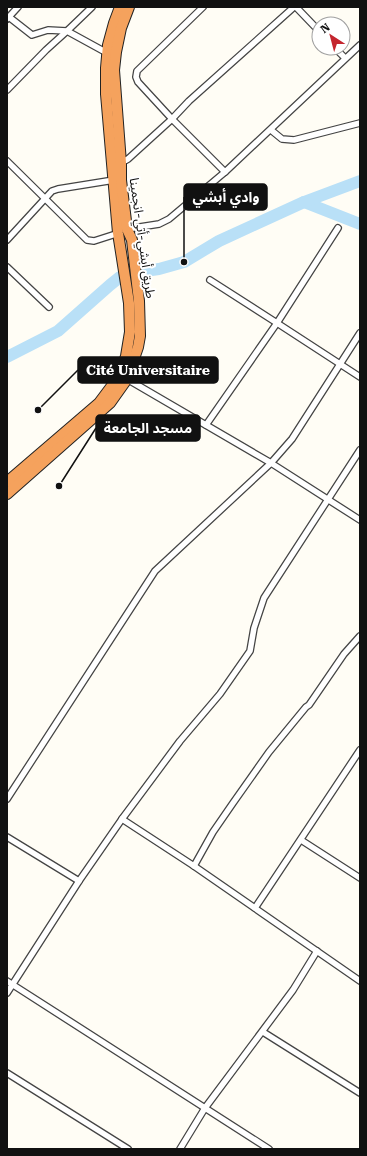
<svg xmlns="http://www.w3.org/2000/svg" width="367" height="1156" viewBox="0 0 367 1156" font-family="'Roboto Serif','Noto Sans Arabic',serif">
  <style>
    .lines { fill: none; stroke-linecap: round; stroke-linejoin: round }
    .river { stroke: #b9e0f7; stroke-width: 12 }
    .street-casing { stroke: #444; stroke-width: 8 }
    .highway-casing { stroke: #222; stroke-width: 12 }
    .street { stroke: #fff; stroke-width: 5.5 }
    .highway { stroke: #f5a25d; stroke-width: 10 }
    .labels { text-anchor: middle; stroke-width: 4; stroke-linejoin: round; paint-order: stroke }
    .street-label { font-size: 13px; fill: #111; stroke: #fff }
    .leader { fill: none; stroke: #111; stroke-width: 1.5 }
    .callout-dot { fill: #111; stroke: #fff; stroke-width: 1.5 }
    .callout { fill: #111; stroke: #111; stroke-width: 1.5 }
    .callout-label { font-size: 14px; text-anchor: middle; font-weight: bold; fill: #fff }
  </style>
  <rect width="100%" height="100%" fill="#fffdf5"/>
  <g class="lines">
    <g class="river">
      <polyline points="304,202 360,224"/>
      <polyline points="7,357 58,331 110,285 120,277 130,273 159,269 184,262 219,241 304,202 360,181"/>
    </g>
    <defs>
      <g id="street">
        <polyline points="203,7 137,71 136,77 138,82 172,119 225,172 360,45"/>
        <polyline points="296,7 319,31"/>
        <polyline points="9,17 32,35 48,30 67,31 92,7"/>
        <polyline points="7,19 18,7"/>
        <polyline points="335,48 345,58"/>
        <polyline points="7,90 46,50 67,31 109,54"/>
        <polyline points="271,130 282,139 294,140 360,123"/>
        <polyline points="7,161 87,240 94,241 119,233"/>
        <polyline points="119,164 128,159 172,119 189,101 294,7"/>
        <polyline points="127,229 159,224 169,219 225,172"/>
        <polyline points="7,240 52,191 58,189 114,180"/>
        <polyline points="7,267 49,307"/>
        <polyline points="210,280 277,323 338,228"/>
        <polyline points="127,379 271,463 360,520"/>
        <polyline points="206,425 277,323 360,377"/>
        <polyline points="7,799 155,571 271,463 292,439 360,333"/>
        <polyline points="122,819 180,741 220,694 250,651 254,628 264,598 360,450"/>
        <polyline points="7,837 79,881"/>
        <polyline points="301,840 360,878"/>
        <polyline points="194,866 213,832 233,803 269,752 306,707 309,705 344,654 360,636"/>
        <polyline points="255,908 360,750"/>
        <polyline points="7,981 269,1149"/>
        <polyline points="7,993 79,881 122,819 194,866 360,981"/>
        <polyline points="263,1032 360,1093"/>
        <polyline points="7,1073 128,1149"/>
        <polyline points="180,1149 205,1108 293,990 317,951"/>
      </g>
      <g id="highway">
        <polyline points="7,482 99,403 120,375 126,356 130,332 129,303 118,233 106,94 106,68 108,45 114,23 120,7"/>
        <polyline points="7,494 110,403 127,379 138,347 140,336 139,301 132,240 127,229 121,180 121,163 114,70 116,52 121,28 129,7"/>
      </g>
    </defs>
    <use href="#street" class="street-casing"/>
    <use href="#highway" class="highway-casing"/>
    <use href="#street" class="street"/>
    <use href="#highway" class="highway"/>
  </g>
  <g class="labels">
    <g class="street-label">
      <text transform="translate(143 238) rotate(82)" y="5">طريق أبشي-أتي-انجمينا</text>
    </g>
  </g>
  <path class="leader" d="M184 262L184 197M38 410L78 370M59 486L96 428"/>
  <g class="callout-dot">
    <circle cx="184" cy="262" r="4"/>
    <circle cx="38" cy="410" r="4"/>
    <circle cx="59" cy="486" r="4"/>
  </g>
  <g class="callout">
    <rect x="184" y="184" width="83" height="26" rx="4"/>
    <rect x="78" y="357" width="140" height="26" rx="4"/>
    <rect x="96" y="415" width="104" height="26" rx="4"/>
  </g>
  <g class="callout-label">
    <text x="226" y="202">وادي أبشي</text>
    <text x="148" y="375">Cité Universitaire</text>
    <text x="148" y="433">مسجد الجامعة</text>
  </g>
  <rect width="367" height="1156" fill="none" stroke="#111111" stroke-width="16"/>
  <g transform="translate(331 36) rotate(324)"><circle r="19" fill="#ffffff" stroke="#a0a0a0"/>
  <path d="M0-3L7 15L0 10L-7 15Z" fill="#c4262e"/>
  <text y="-6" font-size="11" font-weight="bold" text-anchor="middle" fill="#111111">N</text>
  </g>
</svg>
